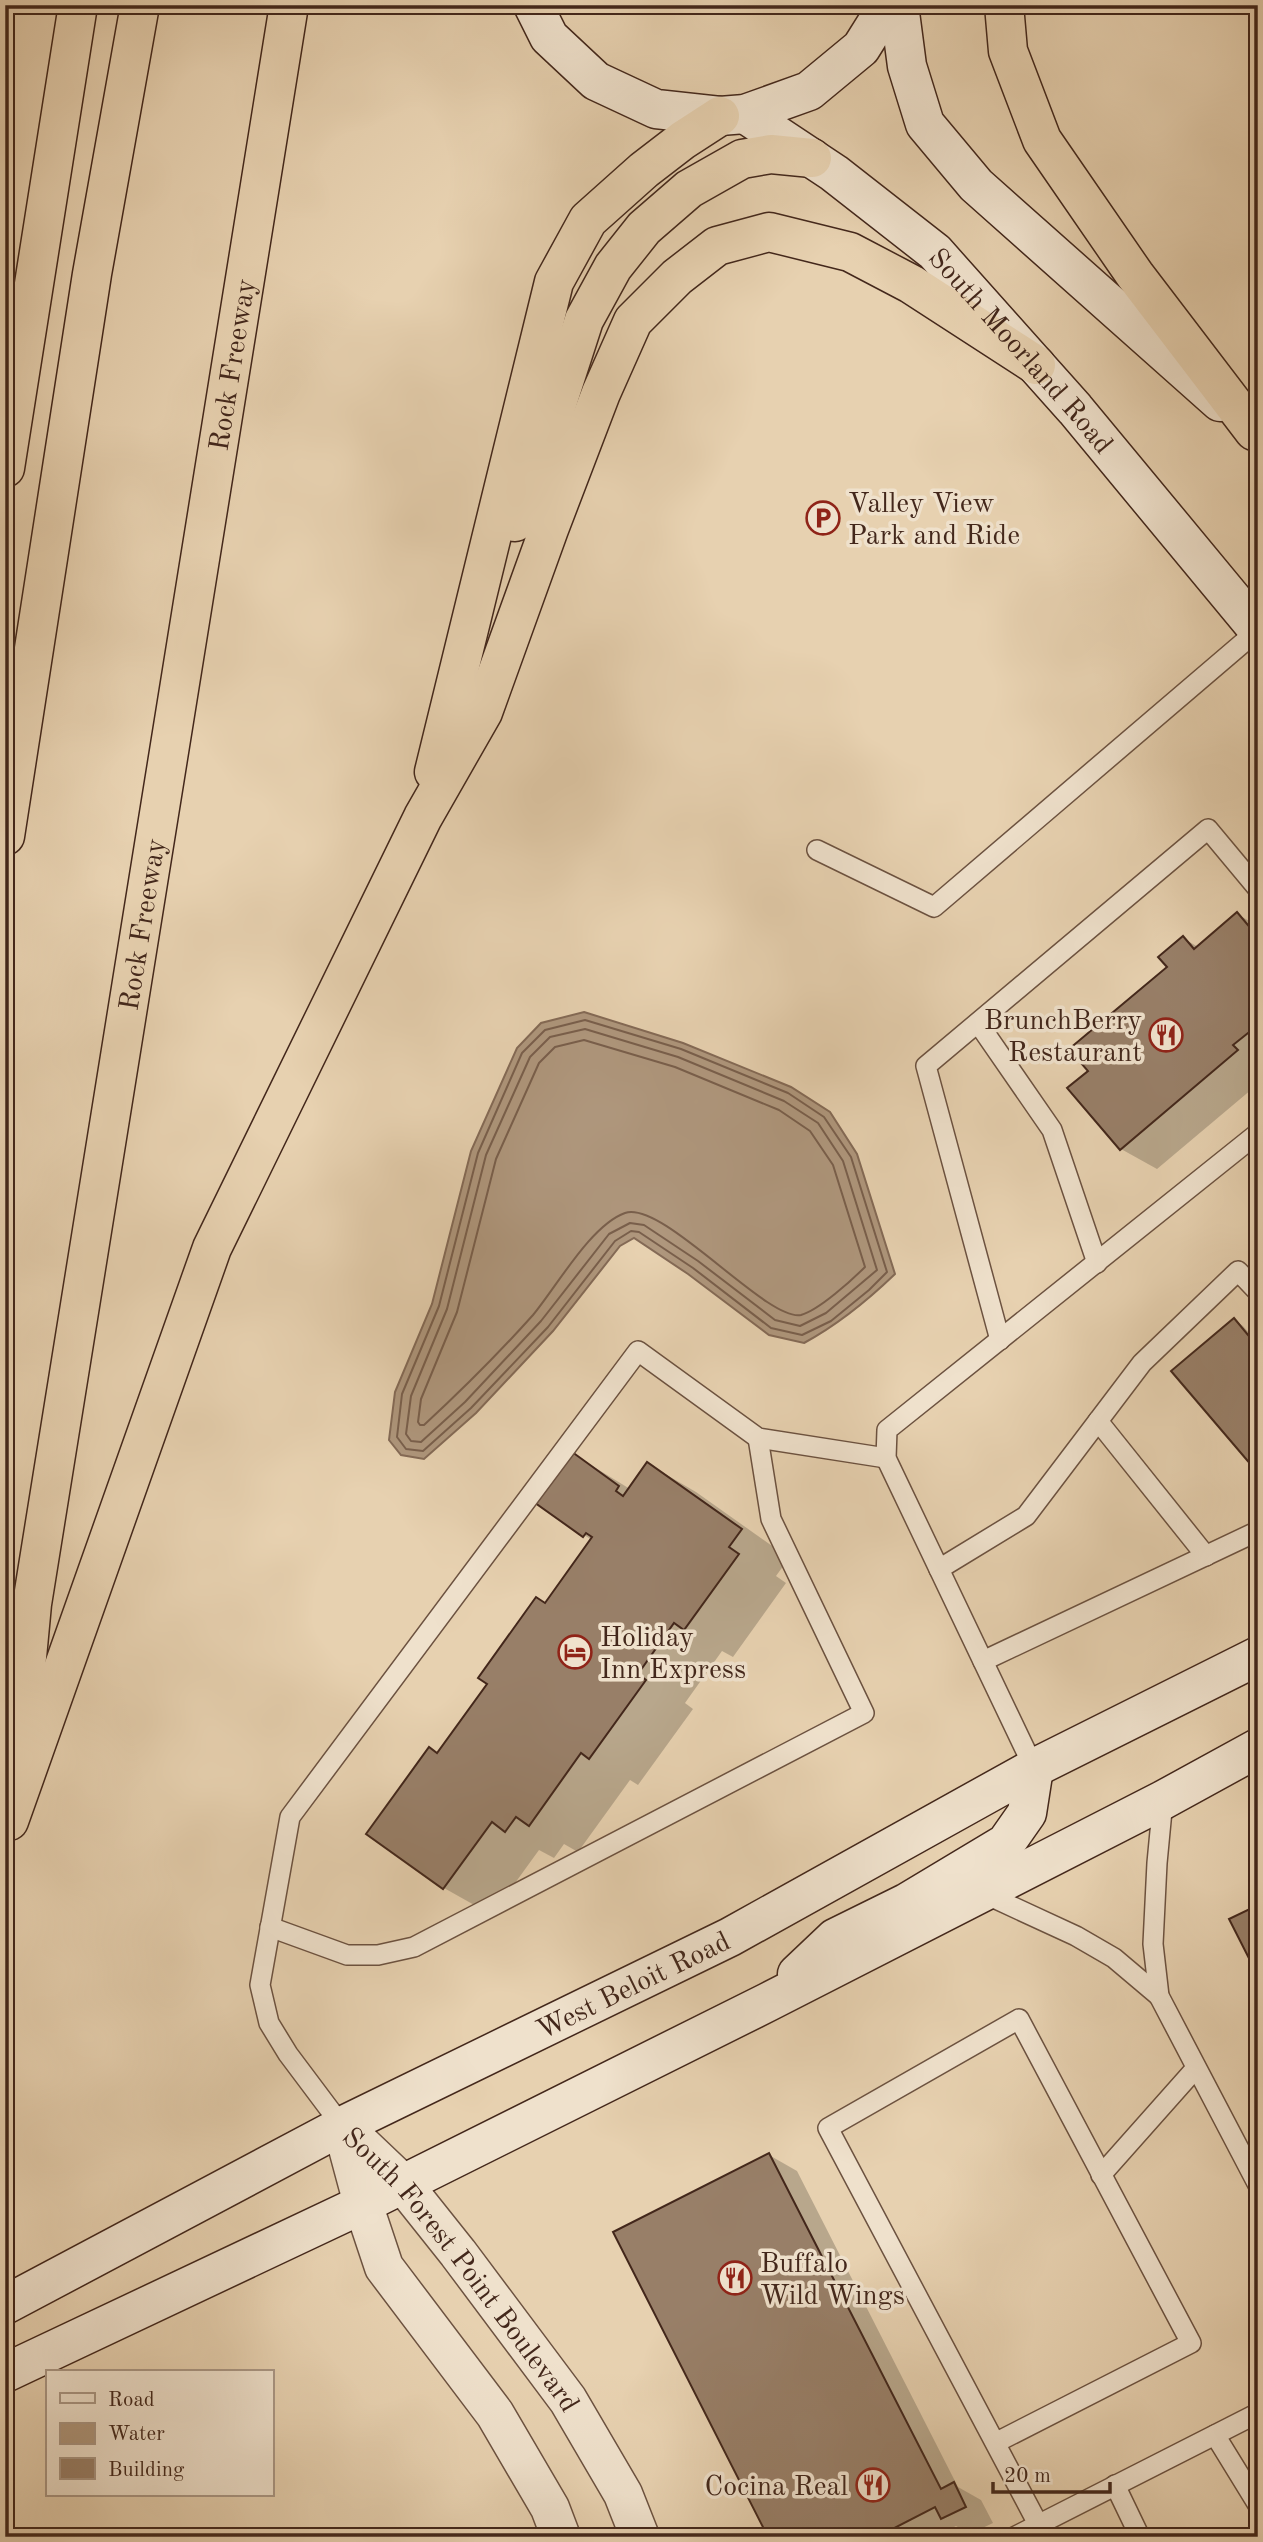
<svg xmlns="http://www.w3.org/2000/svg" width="1263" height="2542" viewBox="0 0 1263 2542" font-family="'Old Standard TT',serif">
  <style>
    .water { fill: #af977d; stroke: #846a56; stroke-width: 2 }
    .shadow { fill: #0003 }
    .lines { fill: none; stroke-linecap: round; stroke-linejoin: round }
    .shore { stroke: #795f4c; stroke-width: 2 }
    .building { fill: #987f68; stroke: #43271b; stroke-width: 2 }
    .service-casing { stroke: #6c5240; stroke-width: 22 }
    .minor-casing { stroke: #6c5240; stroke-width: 41 }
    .secondary-casing { stroke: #43271b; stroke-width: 41 }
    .motorway-casing { stroke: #43271b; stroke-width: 41 }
    .service { stroke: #efe1cc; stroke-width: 19 }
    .minor { stroke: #efe1cc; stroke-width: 38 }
    .secondary { stroke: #efe1cc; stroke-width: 38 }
    .motorway { stroke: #e7d1b0; stroke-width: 38 }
    .labels { text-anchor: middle; stroke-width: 7; stroke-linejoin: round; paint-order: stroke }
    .street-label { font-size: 28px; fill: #43271b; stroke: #efe1cc }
    .poi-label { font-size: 28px; fill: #43271b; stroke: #efe1cc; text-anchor: start }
  </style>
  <rect width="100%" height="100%" fill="#e7d1b0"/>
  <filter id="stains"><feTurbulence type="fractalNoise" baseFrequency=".00286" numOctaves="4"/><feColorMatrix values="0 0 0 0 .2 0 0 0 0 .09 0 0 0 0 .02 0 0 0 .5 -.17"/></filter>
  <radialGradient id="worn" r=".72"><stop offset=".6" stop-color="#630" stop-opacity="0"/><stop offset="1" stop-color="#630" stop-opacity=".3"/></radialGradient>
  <path class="water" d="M584 1012 683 1043 791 1087 830 1112 857 1154 895 1274C867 1301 839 1324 804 1343L769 1335 688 1274 634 1238 620 1246 553 1331 476 1413 424 1459 401 1455 389 1440 395 1392 432 1304 471 1151 517 1048 541 1023Z"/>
  <g class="shadow">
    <polygon points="1237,914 1258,926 1258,1084 1157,1169 1121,1149 1090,1071 1169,967 1183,938 1198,947"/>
    <polygon points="1234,1320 1243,1326 1258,1343 1258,1470"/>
    <polygon points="568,1451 630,1489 648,1464 696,1492 789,1558 776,1576 786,1583 733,1657 722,1651 685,1703 693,1709 638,1785 630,1780 578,1852 564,1844 554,1858 539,1850 492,1915 444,1888 438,1755 592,1540 584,1535"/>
    <polygon points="769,2155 797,2171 958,2487 981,2500 993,2523 970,2534 956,2526 935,2537 770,2537"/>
  </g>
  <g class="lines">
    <g class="shore">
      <polygon points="585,1020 681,1049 788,1093 824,1117 851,1157 887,1272 869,1290 831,1321 802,1335 771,1328 693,1268 639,1232 631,1231 615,1241 548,1327 471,1408 423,1451 406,1449 397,1437 402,1394 439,1306 478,1153 522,1053 545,1030"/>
      <polygon points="585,1029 678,1057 784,1101 818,1123 843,1161 877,1270 826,1313 800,1326 775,1320 698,1261 644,1225 630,1223 609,1234 541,1321 465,1402 421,1442 411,1441 406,1434 411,1396 447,1309 486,1155 530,1057 550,1037"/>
      <path d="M584 1040 675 1067 779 1110 810 1131 833 1165 865 1267C852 1280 819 1310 801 1315 767 1322 663 1200 625 1213 591 1225 557 1286 533 1315 499 1353 462 1390 424 1425H420L418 1422 421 1399 457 1312 496 1159 539 1063 555 1047Z"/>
    </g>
  </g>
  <g class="building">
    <polygon points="1237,912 1258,937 1258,1025 1233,1045 1238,1050 1120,1150 1067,1088 1088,1071 1069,1049 1167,967 1158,957 1183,936 1194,949"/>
    <polygon points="1234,1318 1258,1347 1258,1473 1171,1371"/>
    <polygon points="568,1449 619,1486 616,1491 623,1496 647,1462 742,1529 729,1547 739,1554 684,1630 674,1623 638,1674 646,1680 589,1759 581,1753 529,1826 516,1817 505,1832 492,1822 443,1889 366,1834 429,1747 437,1753 487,1684 478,1678 536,1597 545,1603 592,1537 586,1533 583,1537 531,1500"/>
    <polygon points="1258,1905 1258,1976 1229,1919"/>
    <polygon points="769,2153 941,2489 954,2482 966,2507 941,2519 935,2507 877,2537 768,2537 613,2232"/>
  </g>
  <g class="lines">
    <defs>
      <g id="service">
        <polyline points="817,850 934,907 1258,630"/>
        <polyline points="978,1023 1052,1130 1097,1263"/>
        <polyline points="1000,1340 926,1066 1208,829 1258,889"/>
        <polyline points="1098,1421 1206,1556"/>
        <polyline points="939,1569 1026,1516 1142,1363 1238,1271 1258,1292"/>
        <polyline points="983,1661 1258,1531"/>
        <polyline points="1034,1768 886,1458 887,1430 1258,1133"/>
        <polyline points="1163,1800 1157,1863 1153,1944 1159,1996 1258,2185"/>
        <polyline points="983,1893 1076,1936 1114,1958 1159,1996"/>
        <polyline points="270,1927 347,1955 378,1955 414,1947 864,1713 771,1519 758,1438"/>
        <polyline points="342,2126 288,2054 269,2023 260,1985 290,1817 638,1351 758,1438 886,1458"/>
        <polyline points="1101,2175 1196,2068"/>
        <polyline points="1215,2435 1258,2505"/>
        <polyline points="995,2443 1191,2343 1019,2019 828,2128 1038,2524"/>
        <polyline points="1115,2485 1140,2537"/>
        <polyline points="1014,2537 1258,2413"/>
      </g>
      <g id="minor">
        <path id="s1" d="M342 2126 403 2184 458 2253 568 2400 623 2494 640 2537"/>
        <polyline points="342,2126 363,2204 384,2267 495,2414 550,2508 561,2537"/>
      </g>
      <g id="secondary">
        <polyline points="533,5 549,37 596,81 656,109 720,116 745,114 809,91 861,48 888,5"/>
        <polyline points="899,5 907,66 925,124 976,185 1220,402"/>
        <path id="s2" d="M745 114 834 173 935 252 1075 409 1258 630"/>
        <polyline points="797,1974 835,1938 906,1903 1006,1843 1027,1813 1034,1768"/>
        <path id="s3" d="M5 2305 342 2126 730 1937 1034 1768 1258 1656"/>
        <polyline points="5,2373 363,2204 768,2002 1163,1800 1258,1748"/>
      </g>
      <g id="motorway">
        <polyline points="1004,5 1008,51 1042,140 1135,275 1254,431"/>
        <polyline points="5,468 78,5"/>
        <polyline points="515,522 534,475 584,320 613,267 644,228 689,189 742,159 771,154 812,158"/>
        <polyline points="434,772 554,282 588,220 644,170 683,140 720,116"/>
        <polyline points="5,836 92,274 140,5"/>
        <path id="s4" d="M18 1753 32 1604 289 5"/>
        <polyline points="9,1821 212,1248 423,817 483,712 549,529 601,393 633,321 677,277 717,246 769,232 850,252 911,284 1036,365"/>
      </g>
    </defs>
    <use href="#service" class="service-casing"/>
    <use href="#minor" class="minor-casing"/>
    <use href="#secondary" class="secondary-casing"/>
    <use href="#motorway" class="motorway-casing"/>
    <use href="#service" class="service"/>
    <use href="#minor" class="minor"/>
    <use href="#secondary" class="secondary"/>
    <use href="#motorway" class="motorway"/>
  </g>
  <defs>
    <symbol id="parking-ring" viewBox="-11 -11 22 22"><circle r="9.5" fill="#efe1cc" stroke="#8f2418" stroke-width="1.5"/><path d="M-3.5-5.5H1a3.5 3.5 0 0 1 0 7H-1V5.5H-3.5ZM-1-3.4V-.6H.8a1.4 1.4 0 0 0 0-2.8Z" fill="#8f2418"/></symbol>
    <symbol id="restaurant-ring" viewBox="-11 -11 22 22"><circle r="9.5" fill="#efe1cc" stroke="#8f2418" stroke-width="1.5"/><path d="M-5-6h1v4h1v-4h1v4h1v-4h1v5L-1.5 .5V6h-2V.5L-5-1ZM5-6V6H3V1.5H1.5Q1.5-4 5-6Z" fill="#8f2418"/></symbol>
    <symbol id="hotel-ring" viewBox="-11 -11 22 22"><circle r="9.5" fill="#efe1cc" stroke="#8f2418" stroke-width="1.5"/><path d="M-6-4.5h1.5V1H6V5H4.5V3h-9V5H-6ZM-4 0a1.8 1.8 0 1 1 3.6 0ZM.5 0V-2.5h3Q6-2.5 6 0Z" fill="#8f2418"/></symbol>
  </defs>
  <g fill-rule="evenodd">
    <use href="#parking-ring" x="804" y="499" width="38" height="38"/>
    <use href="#restaurant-ring" x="1147" y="1016" width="38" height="38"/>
    <use href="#hotel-ring" x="556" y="1633" width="38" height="38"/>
    <use href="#restaurant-ring" x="716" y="2259" width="38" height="38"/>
    <use href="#restaurant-ring" x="854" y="2466" width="38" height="38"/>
  </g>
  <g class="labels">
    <g class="street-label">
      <text dy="10" stroke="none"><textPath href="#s2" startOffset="366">South Moorland Road</textPath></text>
      <text dy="10" stroke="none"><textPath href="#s4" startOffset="1405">Rock Freeway</textPath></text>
      <text dy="10" stroke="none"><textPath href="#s4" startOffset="838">Rock Freeway</textPath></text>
      <text dy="10" stroke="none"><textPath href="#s3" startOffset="705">West Beloit Road</textPath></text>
      <text dy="10" stroke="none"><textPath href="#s1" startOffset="187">South Forest Point Boulevard</textPath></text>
    </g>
    <g class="poi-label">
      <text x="848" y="512">Valley View<tspan x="848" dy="32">Park and Ride</tspan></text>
      <text x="1142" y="1029" text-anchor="end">BrunchBerry<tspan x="1142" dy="32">Restaurant</tspan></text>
      <text x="600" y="1646">Holiday<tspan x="600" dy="32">Inn Express</tspan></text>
      <text x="760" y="2272">Buffalo<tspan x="760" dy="32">Wild Wings</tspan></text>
      <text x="848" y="2495" text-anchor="end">Cocina Real</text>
    </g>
  </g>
  <rect width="1263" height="2542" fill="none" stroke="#e7d1b0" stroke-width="28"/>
  <rect x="7" y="7" width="1249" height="2528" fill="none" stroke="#43271b" stroke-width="3.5"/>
  <rect x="14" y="14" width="1235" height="2514" fill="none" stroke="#43271b" stroke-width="2"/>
  <rect x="46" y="2370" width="228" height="126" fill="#efe1cc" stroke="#aa9785" stroke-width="2"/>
  <rect x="60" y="2393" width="35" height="10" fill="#efe1cc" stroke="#aa9785" stroke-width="2"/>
  <text x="108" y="2406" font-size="21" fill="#43271b">Road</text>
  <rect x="60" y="2423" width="35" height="21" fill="#af977d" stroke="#aa9785" stroke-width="2"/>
  <text x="108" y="2440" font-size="21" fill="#43271b">Water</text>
  <rect x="60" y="2458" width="35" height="21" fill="#987f68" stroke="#aa9785" stroke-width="2"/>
  <text x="108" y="2476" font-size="21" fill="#43271b">Building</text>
  <path d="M993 2482v10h117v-10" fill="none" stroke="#43271b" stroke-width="3.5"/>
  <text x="1004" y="2482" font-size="21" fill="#43271b" stroke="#efe1cc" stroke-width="5" paint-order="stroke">20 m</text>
  <rect width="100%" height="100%" filter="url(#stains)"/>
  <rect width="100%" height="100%" fill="url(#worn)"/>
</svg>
